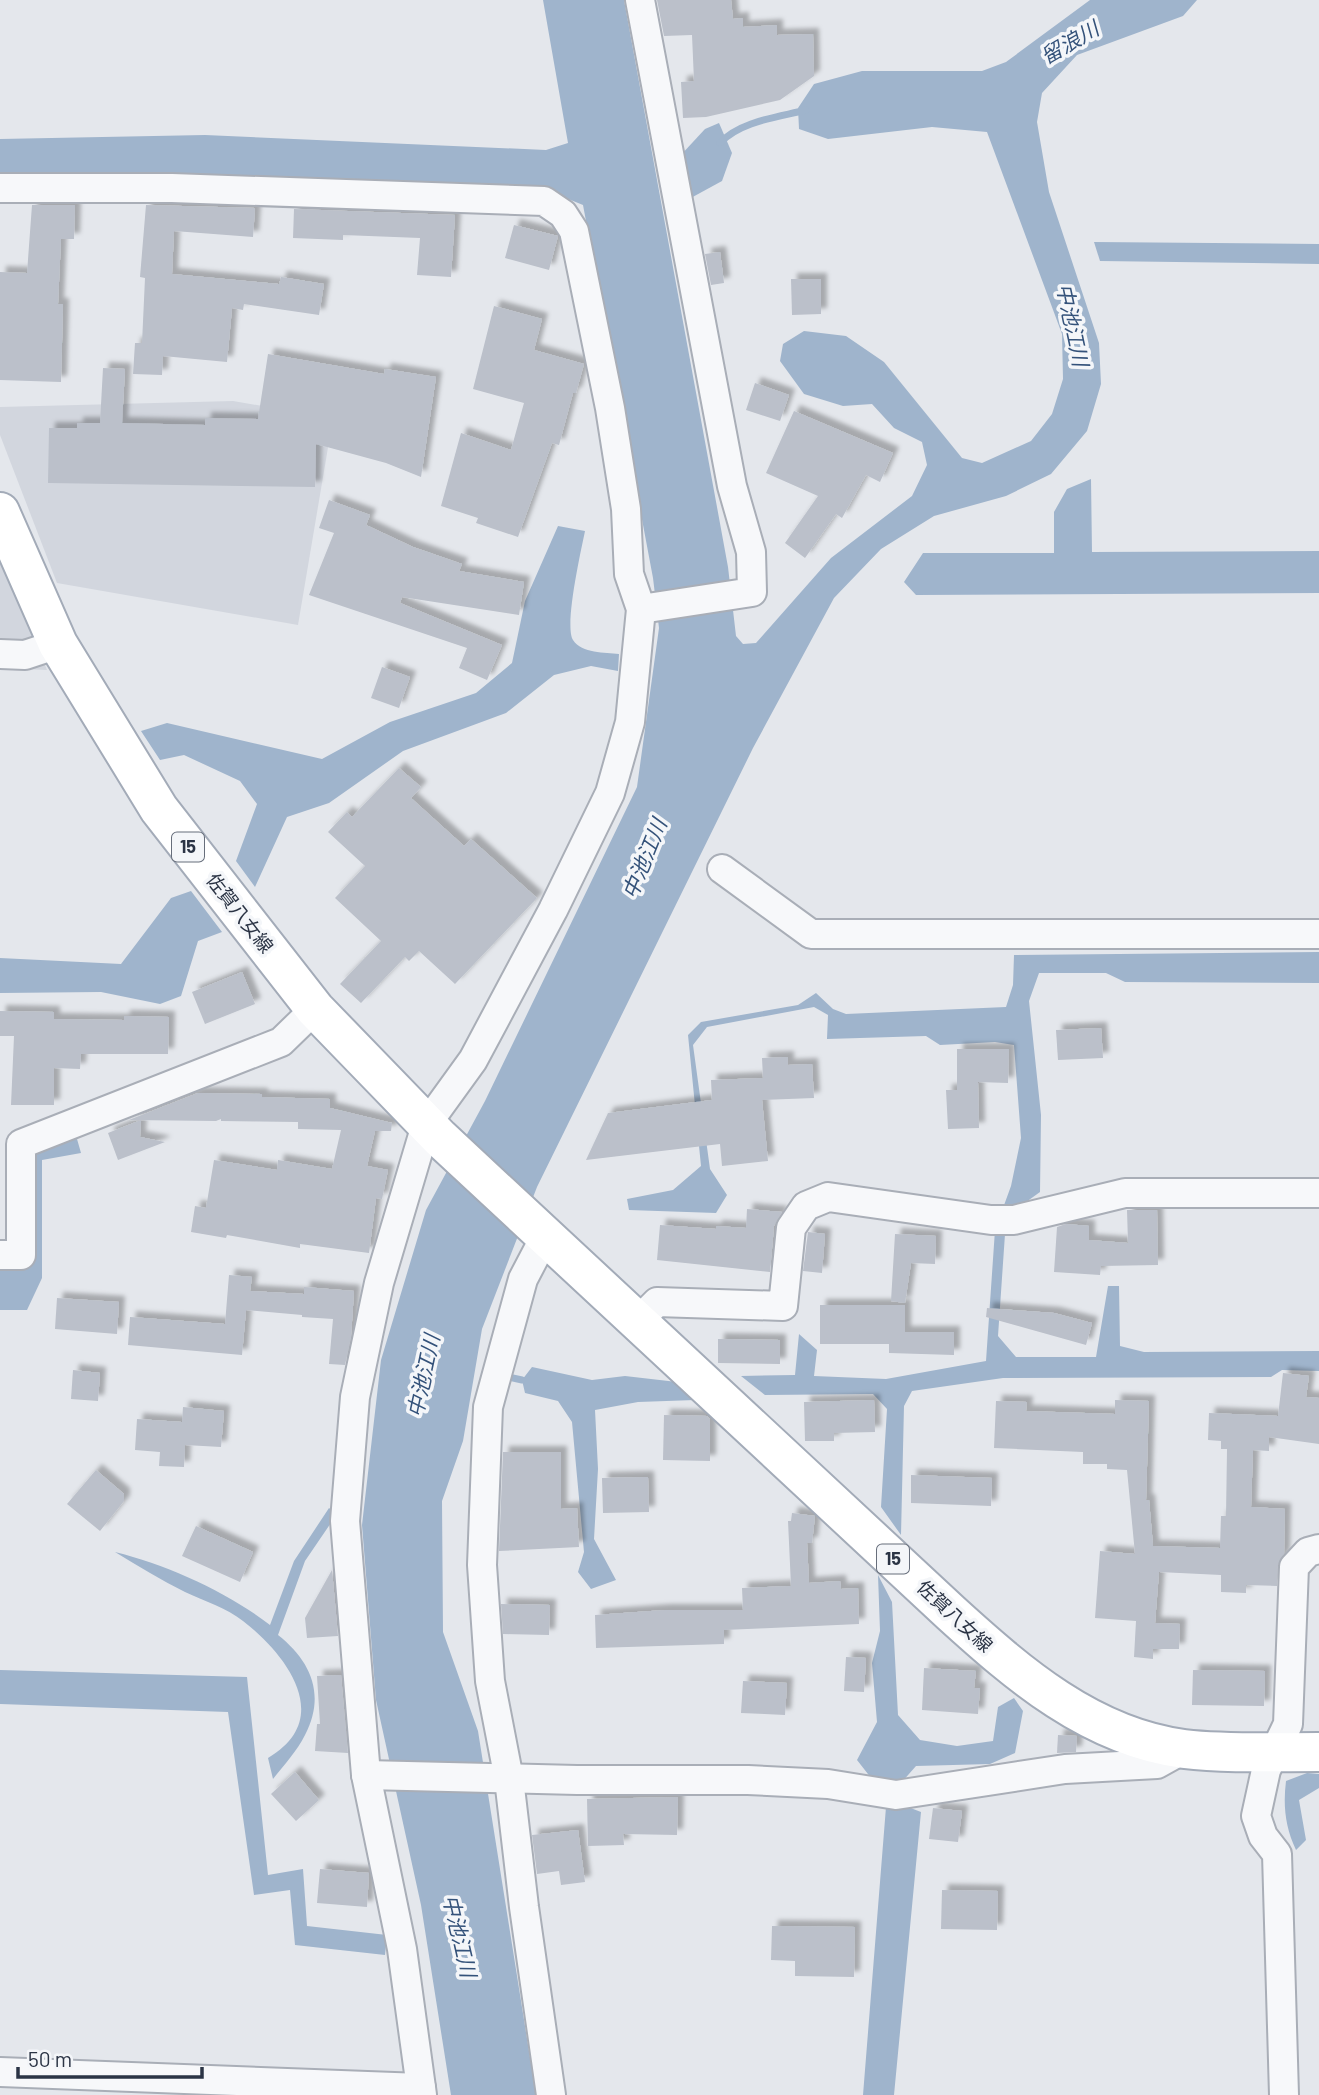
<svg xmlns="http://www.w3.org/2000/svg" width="1319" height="2095" viewBox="0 0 1319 2095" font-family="Barlow,'Noto Sans JP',sans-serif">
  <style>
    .built { fill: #d2d6de }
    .water { fill: #9fb4cc }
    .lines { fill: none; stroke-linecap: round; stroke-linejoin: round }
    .stream { stroke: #9fb4cc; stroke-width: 7 }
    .building { fill: #bbc0ca; filter: url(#shadow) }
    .street-casing { stroke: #a9aeb7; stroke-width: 32 }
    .primary-casing { stroke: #a3abb8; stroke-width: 42 }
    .street { stroke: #f7f8fa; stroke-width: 28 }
    .primary { stroke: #fff; stroke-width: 38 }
    .labels { text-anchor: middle; stroke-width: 7; stroke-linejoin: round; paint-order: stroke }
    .shield { fill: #f4f6f9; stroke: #676e7b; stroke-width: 2 }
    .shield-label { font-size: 18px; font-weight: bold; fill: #2b3445 }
    .street-label { font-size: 19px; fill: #2b3445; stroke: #f4f6f9 }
    .water-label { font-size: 21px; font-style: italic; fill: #34527a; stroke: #f4f6f9 }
  </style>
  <defs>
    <filter id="shadow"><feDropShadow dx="6" dy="-6" stdDeviation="2" flood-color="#0004"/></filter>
  </defs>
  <rect width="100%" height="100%" fill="#e4e7ec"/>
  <g class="built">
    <polygon points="233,401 333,418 298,625 57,583 0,435 0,407"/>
    <polygon points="0,550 47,670 0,668"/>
  </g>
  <g class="water">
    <polygon points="543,0 624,0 728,567 736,636 743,644 756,643 831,558 912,496 927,465 922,442 894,428 872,404 843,406 804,394 780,361 783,344 804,331 846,336 884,362 962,458 982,463 1031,441 1052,414 1063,379 1062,334 987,132 932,127 828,139 799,129 798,108 814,84 862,71 982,71 1006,62 1090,0 1197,0 1183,16 1077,55 1042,93 1037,122 1049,192 1099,343 1101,384 1087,431 1051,474 1006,496 934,516 881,549 834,598 753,748 537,1187 482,1329 463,1441 442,1501 443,1632 478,1731 536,2095 451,2095 421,1905 376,1700 362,1525 381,1360 426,1210 485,1101 637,787 659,628 653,578 583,205 551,192 0,179 0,139 205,135 546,150 568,143"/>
    <polygon points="719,123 732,153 722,181 689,199 680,156 705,129"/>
    <polygon points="1094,242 1319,244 1319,264 1100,261"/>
    <polygon points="1091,479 1092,552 1319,551 1319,593 916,595 904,582 923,553 1054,553 1054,512 1067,489"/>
    <path d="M558 526 585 531C581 551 564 626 573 640 582 654 605 652 619 654L618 671 591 666 554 675 506 713 403 751 329 803 287 817 255 887 236 861 257 804 240 781 184 755 160 760 141 731 167 723 322 759 390 722 476 693 512 663 525 601Z"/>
    <polygon points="191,891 222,932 198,941 181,996 160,1004 101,992 0,993 0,958 121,964 171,898"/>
    <polygon points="1319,952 1319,983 1125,982 1106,973 1039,973 1029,1001 1041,1115 1040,1192 1012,1212 1005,1234 998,1336 1016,1357 1096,1357 1108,1286 1119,1286 1120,1346 1144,1352 1319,1351 1319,1371 1282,1370 1271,1377 1003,1378 912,1391 904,1406 901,1535 881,1507 887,1409 873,1394 765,1395 741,1376 795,1375 799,1334 817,1350 814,1376 886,1379 986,1361 995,1230 1011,1186 1021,1138 1014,1045 995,1042 940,1045 926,1036 827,1039 828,1015 814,1007 707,1027 693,1045 710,1169 727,1195 716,1213 629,1210 627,1199 673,1190 701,1166 688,1035 701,1022 798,1005 816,993 833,1009 846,1014 1006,1007 1013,985 1014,955"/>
    <polygon points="77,1139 81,1153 42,1160 42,1278 27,1310 0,1310 0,1267 32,1266 31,1160 35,1148"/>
    <polygon points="532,1367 592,1380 625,1376 677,1382 695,1400 638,1402 595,1410 598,1469 594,1539 616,1580 591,1589 578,1572 584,1552 572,1422 558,1401 525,1393 522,1380"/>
    <path d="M329 1508 337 1514 305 1561 278 1635C311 1661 326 1695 305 1735 297 1751 284 1765 273 1779L268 1758C335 1719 287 1655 243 1621 227 1608 204 1601 185 1592 161 1580 138 1566 115 1552 168 1565 227 1592 270 1625L294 1561Z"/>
    <polygon points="878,1575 892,1602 898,1715 920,1740 957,1746 993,1741 998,1707 1014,1698 1023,1711 1015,1753 990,1764 916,1766 901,1783 895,1802 921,1812 894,2095 863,2095 886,1807 875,1783 857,1760 877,1722 872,1663 880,1631"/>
    <polygon points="0,1670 247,1677 268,1875 303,1869 307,1926 387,1935 385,1955 295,1945 290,1890 254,1895 228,1712 0,1704"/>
    <path d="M1307 1773 1319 1774V1788L1299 1800 1306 1840 1296 1850C1285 1827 1283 1805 1286 1781Z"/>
  </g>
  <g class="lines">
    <g class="stream">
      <path d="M720 143C740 121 779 117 806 110"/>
      <polyline points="508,1377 522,1380"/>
    </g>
  </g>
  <g class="building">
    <polygon points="657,0 731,0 733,19 743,18 743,27 777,25 777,35 813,34 814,76 780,100 706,117 683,118 681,82 694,81 692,35 664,36"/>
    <polygon points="32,205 75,205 74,239 61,239 58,304 63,304 61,382 0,380 0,272 27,273"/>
    <polygon points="146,205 255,208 253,237 174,231 172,274 279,284 281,277 324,284 319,315 244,304 243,310 232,308 227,362 163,356 162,375 133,374 135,343 142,343 145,278 140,277"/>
    <polygon points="294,209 455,215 451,277 417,275 420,238 343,235 343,240 293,238"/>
    <polygon points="514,225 558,236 549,270 505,258"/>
    <polygon points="720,252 724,283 711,285 705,254"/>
    <polygon points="791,279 821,279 821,314 792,315"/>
    <polygon points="494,306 542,319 534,350 584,364 576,393 573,393 559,445 552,443 518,537 476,523 478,518 441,506 461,433 511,450 524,403 473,389"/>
    <polygon points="268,354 384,374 385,369 436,377 421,477 386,463 316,444 315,487 48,483 49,428 77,428 77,423 100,423 103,368 125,369 122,423 205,425 205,418 258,419"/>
    <polygon points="755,383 789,395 780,421 746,410"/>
    <polygon points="794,411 893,453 880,482 866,475 842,518 836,514 805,558 785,543 818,496 766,473"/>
    <polygon points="329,500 370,515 366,525 413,547 462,564 459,571 524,582 519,615 402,597 400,603 502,645 487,680 459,668 467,648 309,595 334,533 319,528"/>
    <polygon points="382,667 410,677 399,708 371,698"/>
    <polygon points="399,768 421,787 411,798 464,846 471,839 537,898 455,984 419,951 409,961 405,957 361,1003 340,984 381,941 335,898 365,866 328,832 347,812 352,817"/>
    <polygon points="242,972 255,1004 205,1024 192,992"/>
    <polygon points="0,1011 54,1012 54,1019 124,1020 124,1016 169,1017 168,1054 81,1054 80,1069 54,1068 54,1105 11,1105 14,1036 0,1036"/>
    <polygon points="1101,1028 1103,1058 1058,1060 1056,1030"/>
    <polygon points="957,1049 1009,1049 1008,1083 978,1082 979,1128 948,1129 946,1090 957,1090"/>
    <polygon points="788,1057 788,1065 812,1064 814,1098 762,1100 768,1161 722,1166 720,1144 586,1160 608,1113 712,1100 711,1080 763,1078 762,1058"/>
    <polygon points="198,1093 262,1094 262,1097 330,1099 330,1108 392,1123 391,1131 375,1131 367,1166 388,1170 382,1199 376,1198 369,1253 300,1244 300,1248 227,1235 226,1238 191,1232 195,1206 206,1208 214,1160 277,1170 278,1160 332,1169 341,1130 298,1129 298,1122 221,1121 221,1119 216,1121 129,1120"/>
    <polygon points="141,1120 140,1137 165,1142 118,1160 108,1133"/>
    <polygon points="747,1209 782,1212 774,1226 770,1272 657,1260 660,1225 716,1229 716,1226 746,1228"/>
    <polygon points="1127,1210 1157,1210 1158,1265 1101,1266 1100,1275 1054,1272 1057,1227 1066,1224 1089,1226 1089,1240 1128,1243"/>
    <polygon points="808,1232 825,1234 822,1273 803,1271"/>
    <polygon points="895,1234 936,1236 935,1264 911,1263 905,1303 891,1301"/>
    <polygon points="229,1275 252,1277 250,1291 304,1294 304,1287 354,1291 351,1337 345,1365 329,1364 333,1319 302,1317 302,1315 246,1310 242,1355 128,1345 130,1317 225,1324"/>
    <polygon points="57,1298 119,1302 117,1334 55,1329"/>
    <polygon points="820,1305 905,1305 905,1332 954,1332 954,1355 889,1353 889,1344 820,1344"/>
    <polygon points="987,1308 1054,1313 1092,1323 1086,1345 986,1317"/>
    <polygon points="718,1339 780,1340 780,1364 718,1363"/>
    <polygon points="73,1370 100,1373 98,1401 71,1399"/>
    <polygon points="1283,1373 1309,1376 1306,1397 1319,1398 1319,1444 1269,1437 1269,1451 1253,1450 1251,1507 1285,1509 1284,1554 1278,1565 1277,1586 1246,1585 1246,1593 1221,1592 1221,1575 1159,1572 1155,1623 1180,1624 1179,1649 1153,1649 1153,1659 1134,1657 1136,1621 1095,1618 1100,1551 1135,1554 1127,1470 1107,1469 1107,1464 1083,1464 1083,1452 994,1448 996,1401 1027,1402 1026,1411 1115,1414 1115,1400 1149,1401 1146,1500 1149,1500 1153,1546 1220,1548 1221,1516 1226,1516 1227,1449 1221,1449 1221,1441 1208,1440 1209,1413 1278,1416"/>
    <polygon points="874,1400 875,1432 834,1433 834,1441 805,1441 804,1402"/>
    <polygon points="183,1407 224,1411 221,1447 185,1445 184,1467 159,1466 160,1452 135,1450 137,1419 182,1422"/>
    <polygon points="664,1415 707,1416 710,1419 710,1461 663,1460"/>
    <polygon points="503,1452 561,1452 561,1509 577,1508 579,1547 499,1551"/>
    <polygon points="96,1470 124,1494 124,1501 100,1531 67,1504"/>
    <polygon points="911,1475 992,1478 991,1506 911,1503"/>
    <polygon points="648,1477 649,1512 603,1513 602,1478"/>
    <polygon points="792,1513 815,1516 812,1543 807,1543 809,1583 840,1581 841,1589 858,1588 859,1624 724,1630 724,1644 596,1648 595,1615 665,1610 743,1610 742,1588 791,1586 788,1521 791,1521"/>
    <polygon points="196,1526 253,1552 240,1582 182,1556"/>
    <polygon points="332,1570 338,1636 307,1638 305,1618"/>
    <polygon points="501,1604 550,1605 549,1635 503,1634"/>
    <polygon points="846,1657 866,1658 864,1692 844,1691"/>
    <polygon points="924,1668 976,1671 974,1688 980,1688 978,1714 922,1710"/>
    <polygon points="1193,1670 1265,1671 1264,1706 1192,1705"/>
    <polygon points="341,1675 348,1753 315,1751 317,1724 320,1724 317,1676"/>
    <polygon points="743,1681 787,1683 785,1715 741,1713"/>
    <polygon points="1058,1735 1077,1736 1076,1752 1057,1753"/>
    <polygon points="295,1772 319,1800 296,1821 271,1794"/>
    <polygon points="678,1797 677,1835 623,1834 624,1845 588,1846 587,1799"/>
    <polygon points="933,1808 962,1811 958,1842 929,1839"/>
    <polygon points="578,1830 585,1882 561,1885 559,1871 537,1874 532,1835"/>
    <polygon points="320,1869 369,1873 367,1907 317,1903"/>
    <polygon points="942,1890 998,1891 997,1930 941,1929"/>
    <polygon points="772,1926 855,1927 854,1977 795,1976 795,1961 771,1960"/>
  </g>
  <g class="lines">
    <defs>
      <g id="street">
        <polyline points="640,0 732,486 751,552 752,592 641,609"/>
        <polyline points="0,188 172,188 544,201 563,214 574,231 610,408 626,509 629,574 641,609 630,722 610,793 553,910 473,1060 426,1125 379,1283 355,1397 345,1521 366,1775 402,1949 422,2095"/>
        <polyline points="0,654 25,655 58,644"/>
        <polyline points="722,869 811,934 1319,934"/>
        <polyline points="545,1237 523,1279 488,1407 482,1565 490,1681 509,1779 524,1907 551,2095"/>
        <polyline points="0,1255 21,1255 21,1144 281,1042 315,1009"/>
        <polyline points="636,1323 657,1302 783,1306 791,1228 806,1206 828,1197 991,1220 1014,1220 1125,1193 1319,1193"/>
        <polyline points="366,1775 577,1780 748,1780 828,1784 896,1795 1065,1769 1157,1764 1184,1749"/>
        <polyline points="0,2072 421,2088"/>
        <polyline points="1284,2095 1277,1854 1263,1836 1256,1816 1266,1770 1288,1724 1294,1567 1308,1552 1319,1549"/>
      </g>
      <path id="primary" d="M0 512 58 644 159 809 315 1009 440 1138 951 1613C1018 1674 1091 1737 1184 1749 1226 1754 1276 1752 1319 1752"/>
    </defs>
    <use href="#street" class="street-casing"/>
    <use href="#primary" class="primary-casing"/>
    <use href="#street" class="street"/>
    <use href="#primary" class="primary"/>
  </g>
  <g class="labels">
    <g class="shield">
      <rect x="172" y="832.5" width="32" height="29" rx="5"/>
      <rect x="877" y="1544.5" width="32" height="29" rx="5"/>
    </g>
    <g class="shield-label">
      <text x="188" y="853">15</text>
      <text x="893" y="1565">15</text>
    </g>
    <g class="street-label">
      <text transform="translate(240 913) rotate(52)" y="7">佐賀八女線</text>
      <text transform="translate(955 1616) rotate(43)" y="7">佐賀八女線</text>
    </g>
    <g class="water-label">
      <text transform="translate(1070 43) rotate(-30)" y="7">留浪川</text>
      <text transform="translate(1072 325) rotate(78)" y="7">中池江川</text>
      <text transform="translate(645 859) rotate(-68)" y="7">中池江川</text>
      <text transform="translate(424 1376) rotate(-78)" y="7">中池江川</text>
      <text transform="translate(459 1936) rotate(77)" y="7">中池江川</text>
    </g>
  </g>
  <path d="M18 2067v10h184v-10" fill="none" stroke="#2b3445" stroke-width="3.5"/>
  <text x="28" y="2067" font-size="21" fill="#2b3445" stroke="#f4f6f9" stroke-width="5" paint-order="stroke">50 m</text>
</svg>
